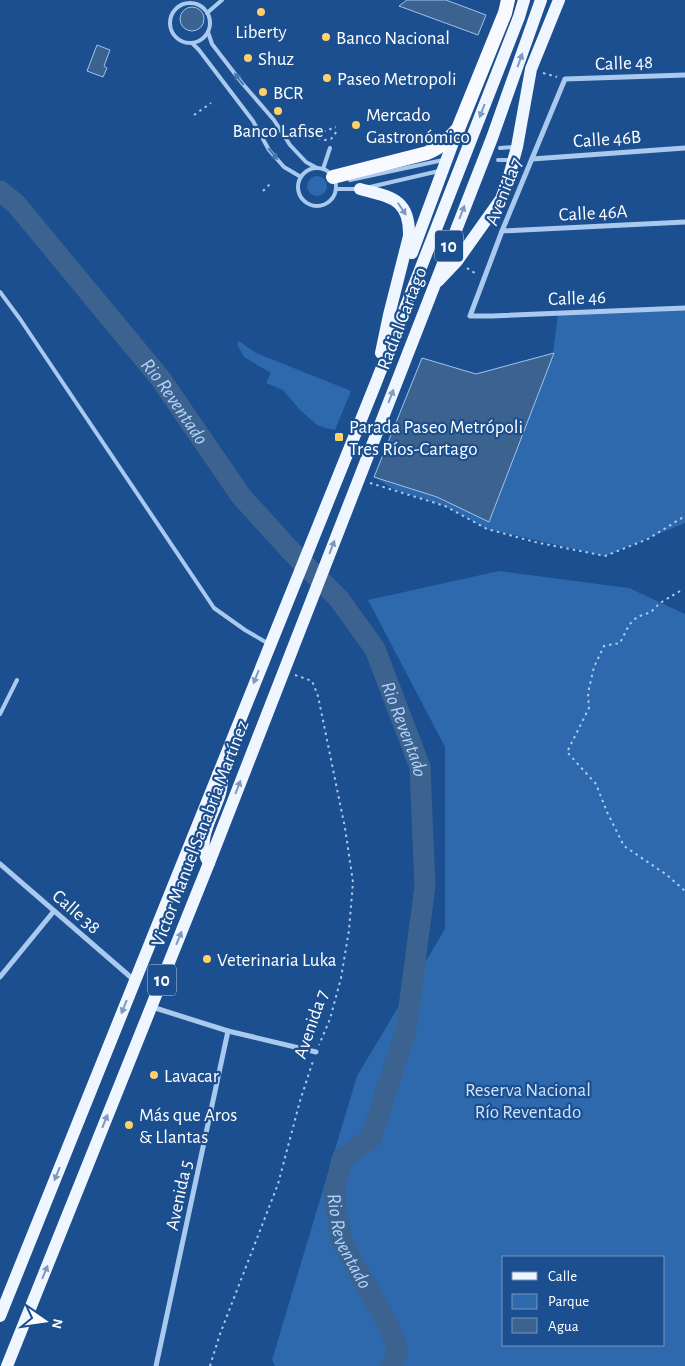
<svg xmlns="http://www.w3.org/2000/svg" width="685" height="1366" viewBox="0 0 685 1366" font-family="'Alegreya Sans',sans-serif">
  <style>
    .green { fill: #2e69ad; fill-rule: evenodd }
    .water { fill: #3c6290; stroke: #9cc4f0 }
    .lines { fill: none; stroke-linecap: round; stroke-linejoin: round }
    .river { stroke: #3c6290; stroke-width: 21 }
    .path { stroke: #a9c9ee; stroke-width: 2; stroke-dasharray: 2.5 4; stroke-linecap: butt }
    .service { stroke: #a9c9ee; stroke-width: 4 }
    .minor { stroke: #a9c9ee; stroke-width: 5 }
    .primary { stroke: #f0f6ff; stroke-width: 12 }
    .trunk { stroke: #f8faff; stroke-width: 14 }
    .oneway { fill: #7b9ac1 }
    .oneway2 { fill: #4674ac }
    .poi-dot { fill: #ffd166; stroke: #1b4f8f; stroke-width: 2 }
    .labels { text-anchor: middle; stroke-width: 4.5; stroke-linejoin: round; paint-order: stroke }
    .shield { fill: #1b4f8f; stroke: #bbcadd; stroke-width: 1 }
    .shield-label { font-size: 18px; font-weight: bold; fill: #fff }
    .poi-label { font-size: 19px; fill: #fff; stroke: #1b4f8f; text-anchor: start }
    .street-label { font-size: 19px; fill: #fff; stroke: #1b4f8f }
    .park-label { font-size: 19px; fill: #cfe3fa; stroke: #1b4f8f }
    .water-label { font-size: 20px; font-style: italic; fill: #b5d3f5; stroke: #1b4f8f }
  </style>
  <rect width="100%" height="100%" fill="#1b4f8f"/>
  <g class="green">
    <circle cx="317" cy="186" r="10"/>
    <polygon points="685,308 685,523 605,556 487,529 445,506 393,489 374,477 422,358 476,374 553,353 558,313"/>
    <polygon points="239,341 256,353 351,391 335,430 325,428 317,425 300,410 283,390 266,383 271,373 244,357 237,344"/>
    <path d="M499 571 629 588 685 614V1366H275L272 1360 357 1076 445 929V747L368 600ZM504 1257H664V1345H504Z"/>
  </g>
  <g class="water">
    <polygon points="407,0 446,0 486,15 478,35 399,6"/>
    <circle cx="192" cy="19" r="12"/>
    <polygon points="97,45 110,50 104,66 107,68 103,77 87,71"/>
    <polygon points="554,353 489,522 437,497 374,477 422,358 476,374"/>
  </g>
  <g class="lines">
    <path class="river" id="s1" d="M0 191 16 204 160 378 241 496 290 550 339 599 375 649 420 767 425 886 406 1030 371 1138 342 1159 334 1193 341 1240 390 1328 398 1352 391 1366"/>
    <g class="path">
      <polyline points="543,73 557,77"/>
      <polyline points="194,115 211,103"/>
      <polyline points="317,134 336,127"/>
      <polyline points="318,138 325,140 331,139 337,131"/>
      <polyline points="263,191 270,184"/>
      <polyline points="467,268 478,275"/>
      <polyline points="370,483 445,506 487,529 535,542 605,556 648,539 685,516"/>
      <polyline points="680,591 660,603 651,612 637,617 629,625 620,643 604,646 594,667 588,693 589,708 567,752 596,784 607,812 624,846 667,875 685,891"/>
      <polyline points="295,675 312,681 318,696 345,828 353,882 349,930 341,978 330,1019 319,1045"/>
      <polyline points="210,1366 220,1334 278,1184 300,1101 313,1061"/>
    </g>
    <g class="service">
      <circle cx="190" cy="23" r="20"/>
      <polyline points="207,13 222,0"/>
      <polyline points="208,32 212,44 242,83 274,120 290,145 306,162 317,168"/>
      <polyline points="193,44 199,50 253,121 269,150 284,167 301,177"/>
      <polyline points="500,148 514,147"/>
      <polyline points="498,160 511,160"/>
      <circle cx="317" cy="187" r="19"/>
      <polyline points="323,169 330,148"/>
      <polyline points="350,180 443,160"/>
      <polyline points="370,187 439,171"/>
      <polyline points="336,189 359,189"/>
      <polyline points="0,292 20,319 214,608 245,630 269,644"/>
      <polyline points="0,714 17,680"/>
    </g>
    <g class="minor">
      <polyline points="685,75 565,79 502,231 470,316 492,316 685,308"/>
      <polyline points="532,159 685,148"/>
      <polyline points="502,231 685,222"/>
      <polyline points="0,864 134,980"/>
      <polyline points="0,977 54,911"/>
      <polyline points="152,1007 228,1031 316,1052"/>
      <polyline points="156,1366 228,1031"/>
    </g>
    <g class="primary">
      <path d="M360 189C390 197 410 198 409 236L389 315 381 353"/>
      <polyline points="412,253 458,129"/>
      <polyline points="438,281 457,261 501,199 508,180 517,147 531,69 559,0"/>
      <path d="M209 863C191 835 224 806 222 777L218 774"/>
      <polyline points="0,1316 375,385 519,17 524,0"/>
      <polyline points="7,1366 209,863 492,138 541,0"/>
    </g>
    <path class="trunk" d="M333 177 427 153C440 148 449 139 458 129L505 13 508 0"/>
  </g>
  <defs><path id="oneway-solid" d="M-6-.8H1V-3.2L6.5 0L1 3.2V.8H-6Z" transform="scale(1.25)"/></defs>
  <g class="oneway">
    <use href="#oneway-solid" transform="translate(520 60) rotate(-70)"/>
    <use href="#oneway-solid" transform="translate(482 111) rotate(111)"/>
    <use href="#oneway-solid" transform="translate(402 209) rotate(56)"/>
    <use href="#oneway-solid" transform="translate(462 212) rotate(-69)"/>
    <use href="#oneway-solid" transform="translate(391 396) rotate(-69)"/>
    <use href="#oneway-solid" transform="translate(332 547) rotate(-69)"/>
    <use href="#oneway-solid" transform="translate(256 677) rotate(112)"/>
    <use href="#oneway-solid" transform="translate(238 787) rotate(-69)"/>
    <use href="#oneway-solid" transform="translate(179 938) rotate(-68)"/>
    <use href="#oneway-solid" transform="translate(124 1007) rotate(112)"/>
    <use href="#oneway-solid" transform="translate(105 1121) rotate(-68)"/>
    <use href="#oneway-solid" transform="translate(57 1174) rotate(112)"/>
    <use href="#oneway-solid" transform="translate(45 1272) rotate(-68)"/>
  </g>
  <g class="oneway2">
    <use href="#oneway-solid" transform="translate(239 79) rotate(-128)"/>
    <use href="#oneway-solid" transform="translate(273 154) rotate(50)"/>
  </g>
  <g class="poi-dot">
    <circle cx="261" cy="12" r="5"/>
    <circle cx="326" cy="37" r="5"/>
    <circle cx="248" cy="58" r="5"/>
    <circle cx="327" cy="78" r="5"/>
    <circle cx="263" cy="92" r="5"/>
    <circle cx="278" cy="111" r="5"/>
    <circle cx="356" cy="125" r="5"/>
    <rect x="334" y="432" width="10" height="10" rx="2.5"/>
    <circle cx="207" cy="959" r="5"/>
    <circle cx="154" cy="1075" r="5"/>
    <circle cx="129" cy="1125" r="5"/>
  </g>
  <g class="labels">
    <g class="shield">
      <rect x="435" y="230.5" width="28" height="31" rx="4"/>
      <rect x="148" y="964.5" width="28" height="31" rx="4"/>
    </g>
    <g class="shield-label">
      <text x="449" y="252">10</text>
      <text x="162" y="986">10</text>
    </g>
    <g class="poi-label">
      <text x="261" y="38" text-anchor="middle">Liberty</text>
      <text x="336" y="44">Banco Nacional</text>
      <text x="258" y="65">Shuz</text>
      <text x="337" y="85">Paseo Metropoli</text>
      <text x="273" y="99">BCR</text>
      <text x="366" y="121">Mercado<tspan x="366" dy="22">Gastronómico</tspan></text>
      <text x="278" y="137" text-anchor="middle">Banco Lafise</text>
      <text x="349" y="433">Parada Paseo Metrópoli<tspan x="349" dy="22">Tres Ríos-Cartago</tspan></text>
      <text x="217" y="966">Veterinaria Luka</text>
      <text x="164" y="1082">Lavacar</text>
      <text x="139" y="1121">Más que Aros<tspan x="139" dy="22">&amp; Llantas</tspan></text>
    </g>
    <g class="street-label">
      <text transform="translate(624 62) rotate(-2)" y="7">Calle 48</text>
      <text transform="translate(607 138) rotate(-4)" y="7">Calle 46B</text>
      <text transform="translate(503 191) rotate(-68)" y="7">Avenida 7</text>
      <text transform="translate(593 212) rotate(-3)" y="7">Calle 46A</text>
      <text transform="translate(577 297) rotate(-2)" y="7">Calle 46</text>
      <text transform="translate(401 318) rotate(-69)" y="7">Radial Cartago</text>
      <text transform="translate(199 833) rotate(-69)" y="7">Victor Manuel Sanabria Martínez</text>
      <text transform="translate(77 911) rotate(41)" y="7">Calle 38</text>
      <text transform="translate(310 1024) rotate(-71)" y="7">Avenida 7</text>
      <text transform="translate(178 1195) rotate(-78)" y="7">Avenida 5</text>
    </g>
    <g class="park-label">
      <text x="528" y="1096">Reserva Nacional<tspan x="528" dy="22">Río Reventado</tspan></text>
    </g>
    <g class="water-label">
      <text dy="7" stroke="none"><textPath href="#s1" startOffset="274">Rio Reventado</textPath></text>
      <text dy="7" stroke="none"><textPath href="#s1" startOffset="679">Rio Reventado</textPath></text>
      <text dy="7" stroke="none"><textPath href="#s1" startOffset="1219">Rio Reventado</textPath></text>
    </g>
  </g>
  <rect x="502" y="1256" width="162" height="90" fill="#1b4f8f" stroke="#7695bc"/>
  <rect x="512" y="1272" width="25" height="8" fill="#f0f6ff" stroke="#7695bc"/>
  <text x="548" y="1281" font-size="15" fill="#ffffff">Calle</text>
  <rect x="512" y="1294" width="25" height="15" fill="#2e69ad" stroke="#7695bc"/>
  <text x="548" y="1306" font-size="15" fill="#ffffff">Parque</text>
  <rect x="512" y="1318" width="25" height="15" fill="#3c6290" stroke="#7695bc"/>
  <text x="548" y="1331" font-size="15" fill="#ffffff">Agua</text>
  <g transform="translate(45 1321) rotate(103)" stroke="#1b4f8f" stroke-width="4" paint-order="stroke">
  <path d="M0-4L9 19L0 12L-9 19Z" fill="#ffffff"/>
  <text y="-8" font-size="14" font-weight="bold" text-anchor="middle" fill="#ffffff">N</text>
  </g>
</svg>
